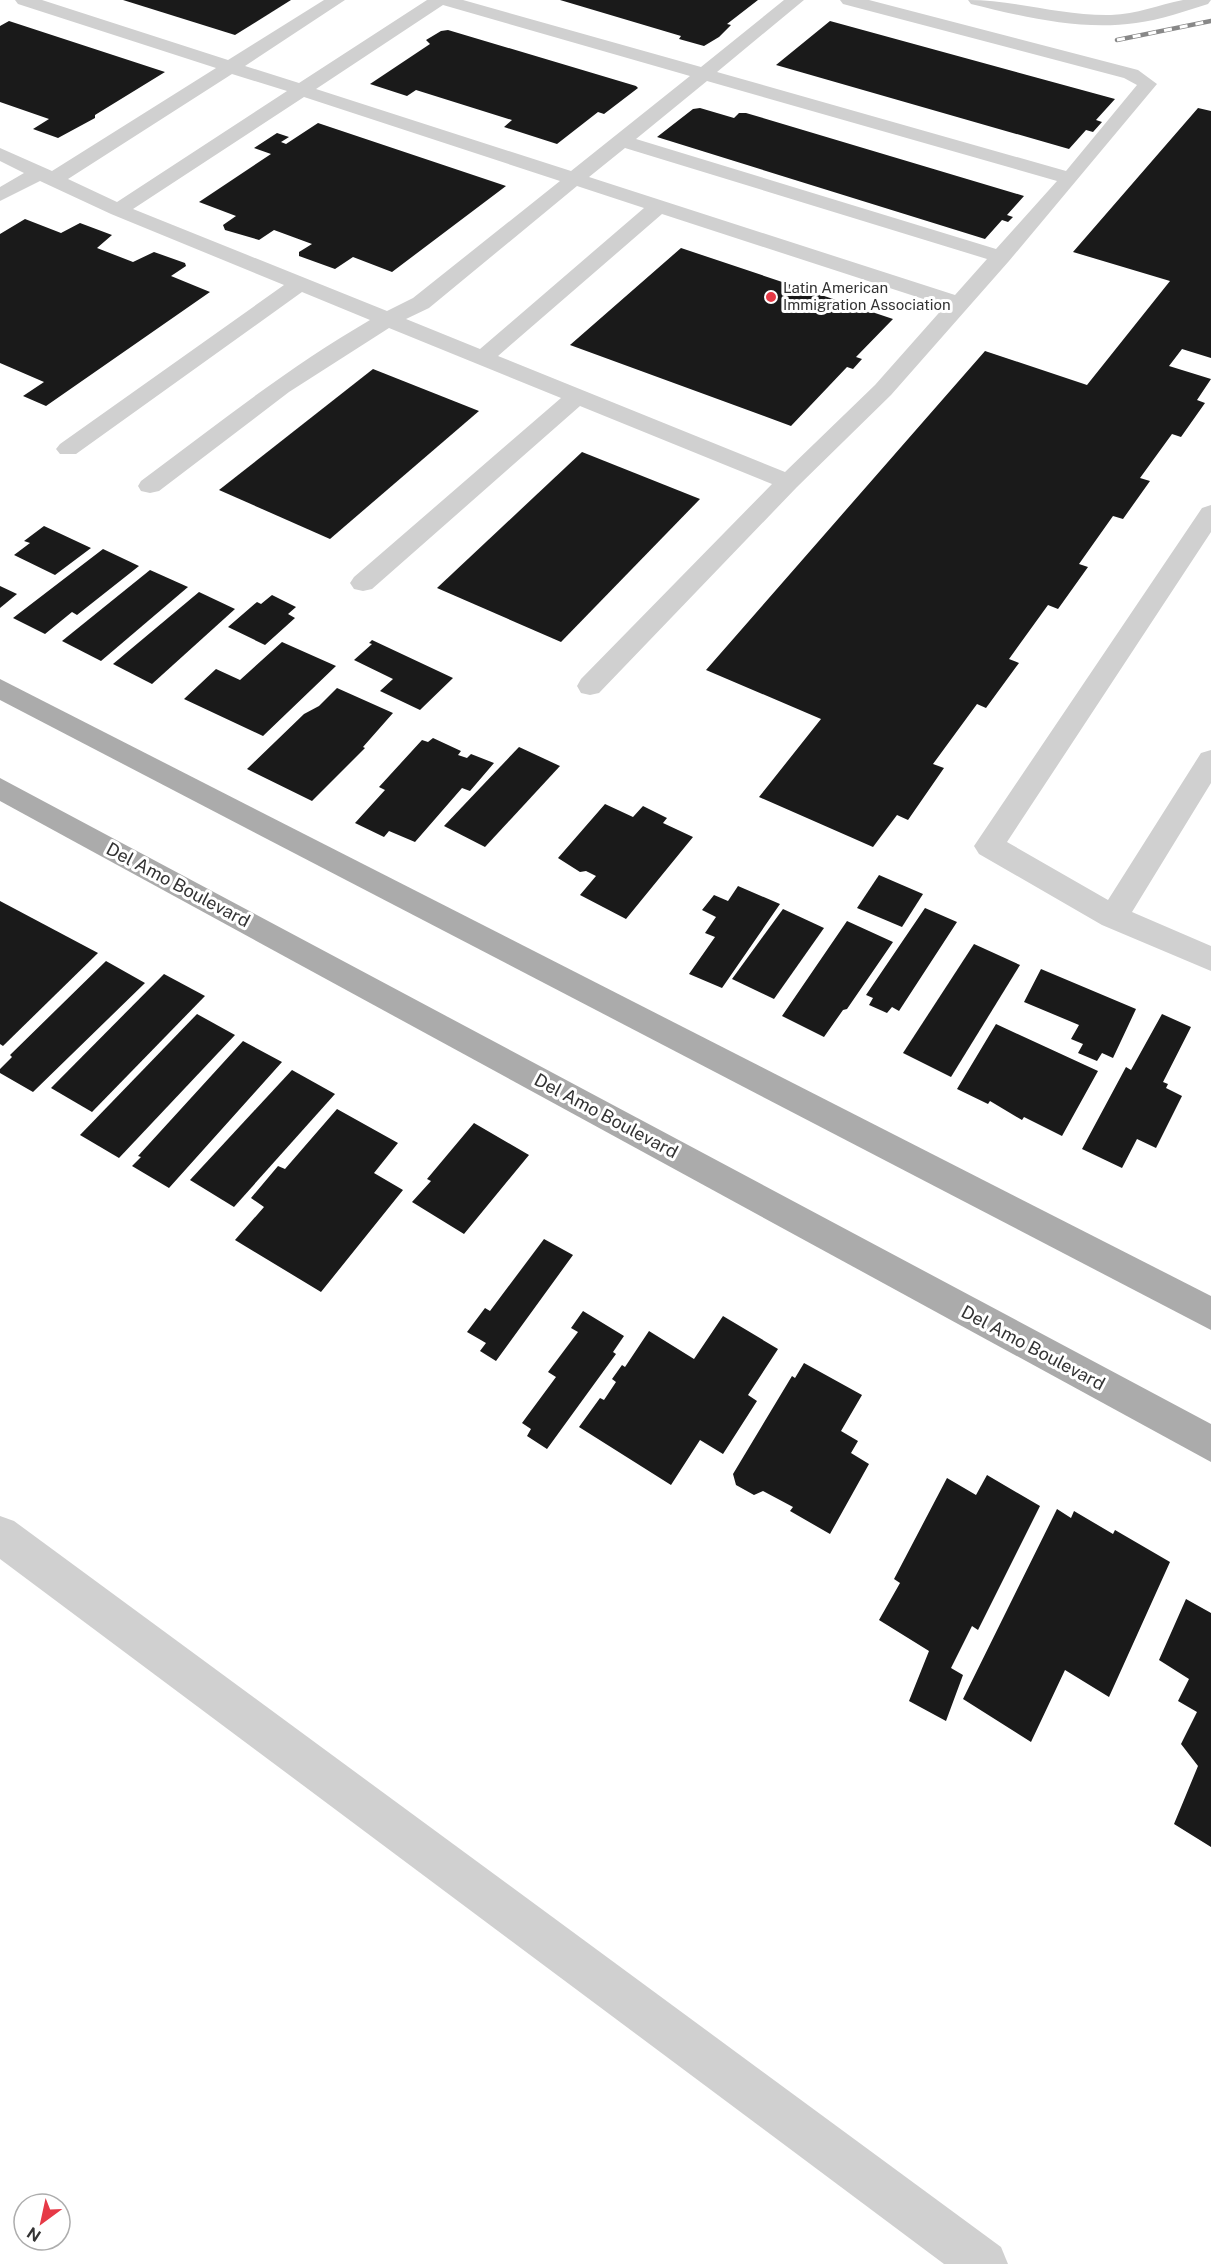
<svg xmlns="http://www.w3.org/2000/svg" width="1211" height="2264" viewBox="0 0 1211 2264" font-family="'Public Sans',sans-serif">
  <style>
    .building { fill: #1a1a1a }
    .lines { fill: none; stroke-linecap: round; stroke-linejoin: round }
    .minor { fill: #d0d0d0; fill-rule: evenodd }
    .major { fill: #ababab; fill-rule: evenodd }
    .rail-casing { stroke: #888; stroke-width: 4.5 }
    .rail { stroke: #fff; stroke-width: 3; stroke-dasharray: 8; stroke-linecap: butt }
    .poi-dot { fill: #e63946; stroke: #fff; stroke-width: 2 }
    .labels { text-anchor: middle; stroke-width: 6; stroke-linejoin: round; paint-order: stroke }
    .far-poi-label { font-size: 15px; fill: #333; stroke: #fff; text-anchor: start }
    .street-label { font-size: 18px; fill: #333; stroke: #fff }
  </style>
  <rect width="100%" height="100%" fill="#fff"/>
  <g class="building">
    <polygon points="123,0 291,0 235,35"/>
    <polygon points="560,0 758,0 727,24 731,25 719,37 704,46 679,39 681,36"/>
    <polygon points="9,21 165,72 95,115 95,118 58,138 33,129 49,119 0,102 0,26"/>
    <polygon points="830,21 1115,99 1096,120 1102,122 1093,132 1086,130 1069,149 776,65"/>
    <polygon points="448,30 636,86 638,88 604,114 598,112 557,144 504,127 512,120 416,90 407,96 370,84 430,44 426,40 441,31"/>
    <polygon points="700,108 734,118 739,113 746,113 1024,196 1007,215 1013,217 1008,222 1002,220 985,239 657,137 693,109"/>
    <polygon points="1198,108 1211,111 1211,358 1182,349 1169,366 1211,379 1197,400 1205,403 1181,437 1172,434 1140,478 1150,481 1123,519 1113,516 1079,564 1088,567 1058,609 1048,605 1009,659 1019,663 986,708 977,704 933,764 944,768 908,820 897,815 873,847 759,797 821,719 706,670 985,351 1087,385 1170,281 1073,252"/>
    <polygon points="318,123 506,186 392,272 353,257 335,269 299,256 299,252 312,244 274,230 259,240 225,230 223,225 236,216 199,202 271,154 254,148 277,133 289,137 281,142 286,144"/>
    <polygon points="25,219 61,233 80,223 112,235 97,248 133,262 154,252 185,263 186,266 171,276 210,292 46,406 23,396 44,382 0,363 0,234"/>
    <polygon points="681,248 893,319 856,357 862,359 853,369 847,367 791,426 570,345"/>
    <polygon points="373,369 479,411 330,539 219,490"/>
    <polygon points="582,452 700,499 561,642 437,588"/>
    <polygon points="44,526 91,548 55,575 14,555 30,543 24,541"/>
    <polygon points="103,549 139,566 77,615 72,612 45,634 13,618"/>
    <polygon points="150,570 188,587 101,661 62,641"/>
    <polygon points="0,586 17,594 0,608"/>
    <polygon points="199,592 235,609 152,684 113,664"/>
    <polygon points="272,595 296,607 288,614 295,618 265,645 228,627 257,602 261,604"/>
    <polygon points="372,640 453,678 420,710 380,691 393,679 354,660 372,644 369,643"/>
    <polygon points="282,642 336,666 263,736 184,699 216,669 240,680"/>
    <polygon points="337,688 393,713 363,747 365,748 312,801 247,769 304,714 319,706"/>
    <polygon points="433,738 461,751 458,755 467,758 471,754 494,763 470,791 462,788 415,842 389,831 384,837 355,823 385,790 379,787 422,740 428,742"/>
    <polygon points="519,747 560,766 485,847 444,826"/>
    <polygon points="605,804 633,817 643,806 667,818 663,823 693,837 626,919 580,895 596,876 586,871 580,872 558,858"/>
    <polygon points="879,875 923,894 902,927 857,908"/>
    <polygon points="738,886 780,904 722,988 689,974 715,937 705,933 716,917 702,910 714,895 728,901"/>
    <polygon points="0,901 98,953 3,1046 0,1044"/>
    <polygon points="925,908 957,922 899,1011 892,1007 887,1013 869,1005 873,998 866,995"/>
    <polygon points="783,909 824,928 774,999 732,979"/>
    <polygon points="847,921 893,942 847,1009 843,1010 824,1037 782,1016"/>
    <polygon points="974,944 1020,965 951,1077 903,1053"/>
    <polygon points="106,961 145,983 33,1092 0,1073 0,1069 12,1057 10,1055"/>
    <polygon points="1041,969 1136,1009 1113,1058 1102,1053 1097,1061 1078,1053 1083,1044 1071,1039 1079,1025 1024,1002"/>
    <polygon points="164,974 205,996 92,1112 51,1088"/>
    <polygon points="197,1014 235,1035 119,1158 80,1135"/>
    <polygon points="1162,1014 1191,1027 1163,1082 1168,1084 1166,1088 1182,1096 1156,1148 1137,1139 1122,1168 1082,1149 1126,1067 1131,1070"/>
    <polygon points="996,1024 1098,1071 1062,1136 1024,1117 1022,1120 990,1101 988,1104 957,1089"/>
    <polygon points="243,1041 282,1062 169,1188 132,1166 141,1157 138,1156"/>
    <polygon points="292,1070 335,1094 234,1207 190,1180"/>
    <polygon points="337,1109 398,1143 374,1173 403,1190 321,1292 235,1240 264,1207 251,1198 278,1166 285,1169"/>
    <polygon points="474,1123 529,1155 464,1234 412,1202 431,1181 427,1179"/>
    <polygon points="544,1239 573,1255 496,1361 480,1351 486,1343 467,1332 485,1308 490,1311"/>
    <polygon points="583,1311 624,1336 613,1352 616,1354 547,1449 527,1436 531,1429 522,1423 556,1377 548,1372 578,1332 571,1328"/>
    <polygon points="723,1316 778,1349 748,1395 757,1401 723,1454 700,1440 671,1485 579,1427 600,1398 604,1400 616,1382 612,1379 622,1365 625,1367 649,1331 694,1359"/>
    <polygon points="804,1363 862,1395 841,1431 858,1441 851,1453 869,1464 830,1534 790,1511 793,1507 763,1491 754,1495 736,1485 733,1474 792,1376 795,1378"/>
    <polygon points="987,1475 1040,1506 978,1630 972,1626 951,1668 963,1675 946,1721 909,1701 929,1651 879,1620 900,1583 894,1579 947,1478 976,1495"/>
    <polygon points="1057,1509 1071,1518 1074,1511 1113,1534 1115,1530 1170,1562 1109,1697 1065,1670 1031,1742 963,1699"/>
    <polygon points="1186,1599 1211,1613 1211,1847 1174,1824 1198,1766 1181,1744 1197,1712 1178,1701 1189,1679 1159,1660"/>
  </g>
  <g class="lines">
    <g class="minor">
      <path d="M15 0H42L228 60 324 0H345L245 66 299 83 427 0H463L701 67 784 0H804L717 72 1066 171 1137 85 1124 78 843 4 840 0H869L1138 70 1157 84 1009 261 891 395 797 487 599 693 590 695 581 693 577 686 581 679 772 484 580 406 372 589 363 591 354 589 350 583 354 577 561 398 389 328 289 392 159 491 150 493 141 491 138 486 141 481C216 425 289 367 370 320L302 292 76 454H60L56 449 60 444 284 285 111 214 40 181 0 201V187L24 173 0 161V148L52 171 216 68 18 4ZM443 5 690 76 571 171 316 89ZM232 74 287 91 117 202 68 179ZM707 81 1057 181 996 249 636 139ZM304 97 560 181 413 298 387 311 133 209ZM625 148 987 259 955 295 589 177ZM577 186 644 208 480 349 406 319 429 308ZM662 214 945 306 875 385 785 472 498 356Z"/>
      <path d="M968 0C1016 0 1062 16 1111 15 1137 14 1158 5 1183 0 1192 0 1202 0 1211 0L1208 4C1185 11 1161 20 1136 23 1081 31 1024 17 971 4Z"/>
      <polygon points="1211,505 1211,532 1007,842 1108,900 1201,753 1211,750 1211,783 1132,912 1211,946 1211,971 1102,925 979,854 974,846 1202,508"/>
      <polygon points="0,1516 14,1521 1001,2247 1008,2264 944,2264 0,1559"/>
    </g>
    <g class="major">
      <polygon points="0,679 1211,1296 1211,1330 0,700"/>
      <polygon points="0,778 1211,1424 1211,1462 0,801"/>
    </g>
    <defs>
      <polyline id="rail" points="1117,40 1211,21"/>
    </defs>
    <use href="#rail" class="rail-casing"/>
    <use href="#rail" class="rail"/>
  </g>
  <circle class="poi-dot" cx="771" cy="297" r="6"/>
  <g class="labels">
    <g class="far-poi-label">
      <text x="783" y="293">Latin American<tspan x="783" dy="17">Immigration Association</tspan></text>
    </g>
    <g class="street-label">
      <text transform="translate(178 885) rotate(28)" y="6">Del Amo Boulevard</text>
      <text transform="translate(606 1116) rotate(28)" y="6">Del Amo Boulevard</text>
      <text transform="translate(1033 1348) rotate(28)" y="6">Del Amo Boulevard</text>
    </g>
  </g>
  <g transform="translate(42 2222) rotate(213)"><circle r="28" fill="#ffffff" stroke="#adadad" stroke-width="1.5"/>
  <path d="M0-4.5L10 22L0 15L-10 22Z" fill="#e63946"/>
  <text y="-9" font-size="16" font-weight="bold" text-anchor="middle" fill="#333333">N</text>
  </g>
</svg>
